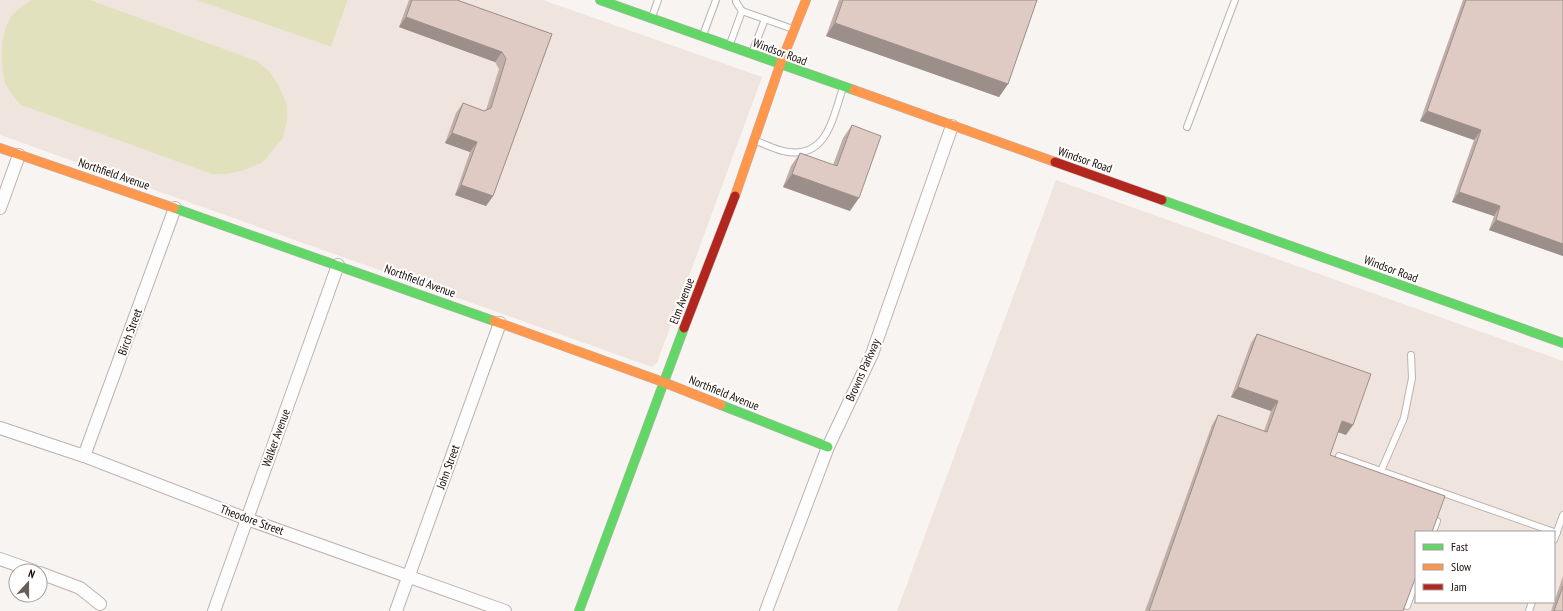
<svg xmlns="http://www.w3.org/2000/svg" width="1563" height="611" viewBox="0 0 1563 611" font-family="'PT Sans Narrow',sans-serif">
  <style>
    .built { fill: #f0e4df; fill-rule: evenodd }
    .green { fill: #e1e2bd }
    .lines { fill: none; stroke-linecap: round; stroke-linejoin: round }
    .lane-casing { stroke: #bcb3af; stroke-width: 8 }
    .street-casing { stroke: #bcb3af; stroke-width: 14 }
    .fast-casing { stroke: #bcb3af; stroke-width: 10 }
    .slow-casing { stroke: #bcb3af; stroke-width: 10 }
    .jam-casing { stroke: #bcb3af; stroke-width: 10 }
    .lane { stroke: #fefdfd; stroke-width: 6 }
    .street { stroke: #fefdfd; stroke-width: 12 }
    .fast { stroke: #63d668; stroke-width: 9 }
    .slow { stroke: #ff974d; stroke-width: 9 }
    .jam { stroke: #b3261e; stroke-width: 9 }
    .wall { fill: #c0afa8 }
    .shaded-wall { fill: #9c8e88 }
    .building { fill: #dfcbc3; stroke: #9c8e88 }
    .labels { text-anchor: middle; stroke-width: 4; stroke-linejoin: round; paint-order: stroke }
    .street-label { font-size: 12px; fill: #190c07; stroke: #fff }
  </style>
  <rect width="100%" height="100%" fill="#f8f4f2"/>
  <g class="built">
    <polygon points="0,0 196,0 331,47 348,0 543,0 762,77 657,363 652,367 0,135"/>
    <path d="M1056 180 1563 361V611H897ZM1416 532H1554V602H1416Z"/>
  </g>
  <g class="green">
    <path d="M32 0H90L257 61 269 71 278 84 287 105V120L283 138 262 163 244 170 227 174H212L21 105C15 98 9 92 5 83 0 63 0 35 10 18 16 10 24 5 32 0Z"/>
    <polygon points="196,0 348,0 331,47"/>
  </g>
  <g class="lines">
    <defs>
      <g id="lane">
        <polyline points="736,0 736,2 742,11"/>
        <polyline points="652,17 658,0"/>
        <polyline points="703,35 716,0"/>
        <polyline points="730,44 742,11 793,29"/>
        <polyline points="752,53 765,19"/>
        <polyline points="1187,127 1235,0"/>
        <path d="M756 141C765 144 774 149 783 151 827 161 832 119 843 88"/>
        <polyline points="1411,355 1412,378 1404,418 1381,471 1557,533"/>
        <polyline points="1339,456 1381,471"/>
        <polyline points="1433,532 1437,521"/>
        <polyline points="1554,540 1563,515"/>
        <polyline points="1407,606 1416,581"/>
        <polyline points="1529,611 1532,602"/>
      </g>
      <g id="street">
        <polyline points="0,208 19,155"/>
        <polyline points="0,428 84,456 247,519 505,611"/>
        <polyline points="84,456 175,208"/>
        <polyline points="0,559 34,571"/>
        <polyline points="40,573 80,588 100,604"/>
        <polyline points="214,611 338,265"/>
        <polyline points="396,611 500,323"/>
        <polyline points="766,611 828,447 872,354 952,126"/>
      </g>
      <g id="fast">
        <polyline points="600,0 854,90"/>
        <polyline points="1162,200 1563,343"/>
        <polyline points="174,208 494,321"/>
        <polyline points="721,405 828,447"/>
        <polyline points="579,611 684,328"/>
      </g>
      <g id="slow">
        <polyline points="854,90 1055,162"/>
        <polyline points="0,148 174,208"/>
        <polyline points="735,196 780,65 806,0"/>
        <polyline points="494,321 663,382 721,405"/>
      </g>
      <g id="jam">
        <polyline points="1055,162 1162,200"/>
        <polyline points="684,328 735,196"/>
      </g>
    </defs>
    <use href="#lane" class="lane-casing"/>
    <use href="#street" class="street-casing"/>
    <use href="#fast" class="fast-casing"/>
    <use href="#slow" class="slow-casing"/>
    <use href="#jam" class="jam-casing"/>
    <use href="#lane" class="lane"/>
    <use href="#street" class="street"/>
    <use href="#fast" class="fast"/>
    <use href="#slow" class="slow"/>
    <use href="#jam" class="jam"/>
  </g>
  <g class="wall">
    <polygon points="409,0 457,0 552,34 493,196 486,206 455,195 470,152 445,143 456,113 463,103 484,111 486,110 499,69 495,62 399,27"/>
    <polygon points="839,0 1037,0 1008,84 999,97 826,36"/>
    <polygon points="1463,0 1563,0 1563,256 1489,230 1494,216 1452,202 1474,140 1420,121"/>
    <polygon points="852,125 850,211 783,187 791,166 800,153 833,165 843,138"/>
    <polygon points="1257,334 1346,435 1338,432 1330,455 1403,611 1145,611 1212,425 1218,415 1264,431 1271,411 1231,397 1251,343"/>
    <polygon points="1563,576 1563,611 1551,611"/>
  </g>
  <g class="shaded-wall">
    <polygon points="406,17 502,52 495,62 399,27"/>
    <polygon points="835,23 1008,84 999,97 826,36"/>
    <polygon points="1427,111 1481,130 1474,140 1420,121"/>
    <polygon points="452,133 477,142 470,152 445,143"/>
    <polygon points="792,174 859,198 850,211 783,187"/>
    <polygon points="461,185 493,196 486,206 455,195"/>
    <polygon points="1459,192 1500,206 1494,216 1452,202"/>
    <polygon points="1496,220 1563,244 1563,256 1489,230"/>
    <polygon points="1238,387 1278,401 1271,411 1231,397"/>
    <polygon points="1342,421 1353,425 1346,435 1335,431"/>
  </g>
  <g class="building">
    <polygon points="412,0 457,0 552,34 493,196 461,185 477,142 452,133 463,103 484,111 491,108 506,59 502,52 406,17"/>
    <polygon points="843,0 1037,0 1008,84 835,23"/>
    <polygon points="1466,0 1563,0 1563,244 1496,220 1500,206 1459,192 1481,130 1427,111"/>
    <polygon points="852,125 881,136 859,198 792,174 800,153 837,166"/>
    <polygon points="1257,334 1371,374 1353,425 1342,421 1330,455 1445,496 1432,532 1416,532 1416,576 1403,611 1149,611 1218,415 1267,432 1278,401 1238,387"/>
    <polygon points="1563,586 1563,611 1554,611"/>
  </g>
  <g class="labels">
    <g class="street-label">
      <text transform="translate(780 52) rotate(20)" y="4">Windsor Road</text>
      <text transform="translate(1085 160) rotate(19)" y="4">Windsor Road</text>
      <text transform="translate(114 174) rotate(19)" y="4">Northfield Avenue</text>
      <text transform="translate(1391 269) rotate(20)" y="4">Windsor Road</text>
      <text transform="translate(420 281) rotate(20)" y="4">Northfield Avenue</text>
      <text transform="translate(682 301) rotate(-69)" y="4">Elm Avenue</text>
      <text transform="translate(130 332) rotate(-70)" y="4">Birch Street</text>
      <text transform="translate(863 370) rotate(-66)" y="4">Browns Parkway</text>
      <text transform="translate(724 393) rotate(22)" y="4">Northfield Avenue</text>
      <text transform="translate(276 438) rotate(-70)" y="4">Walker Avenue</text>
      <text transform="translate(448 467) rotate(-70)" y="4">John Street</text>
      <text transform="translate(252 520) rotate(20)" y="4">Theodore Street</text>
    </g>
  </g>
  <rect x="1415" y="531" width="140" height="72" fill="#ffffff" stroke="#a39e9c"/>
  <rect x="1423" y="544" width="20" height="6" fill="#63d668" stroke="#a39e9c"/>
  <text x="1451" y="551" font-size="12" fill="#190c07">Fast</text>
  <rect x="1423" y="564" width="20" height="6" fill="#ff974d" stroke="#a39e9c"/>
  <text x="1451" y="571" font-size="12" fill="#190c07">Slow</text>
  <rect x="1423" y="584" width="20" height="6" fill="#b3261e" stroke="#a39e9c"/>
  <text x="1451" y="591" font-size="12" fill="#190c07">Jam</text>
  <g transform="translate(28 583) rotate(21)"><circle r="19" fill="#ffffff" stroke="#a39e9c"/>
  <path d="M0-3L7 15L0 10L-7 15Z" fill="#675d59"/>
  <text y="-6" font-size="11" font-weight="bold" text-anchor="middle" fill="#190c07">N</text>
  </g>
</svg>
